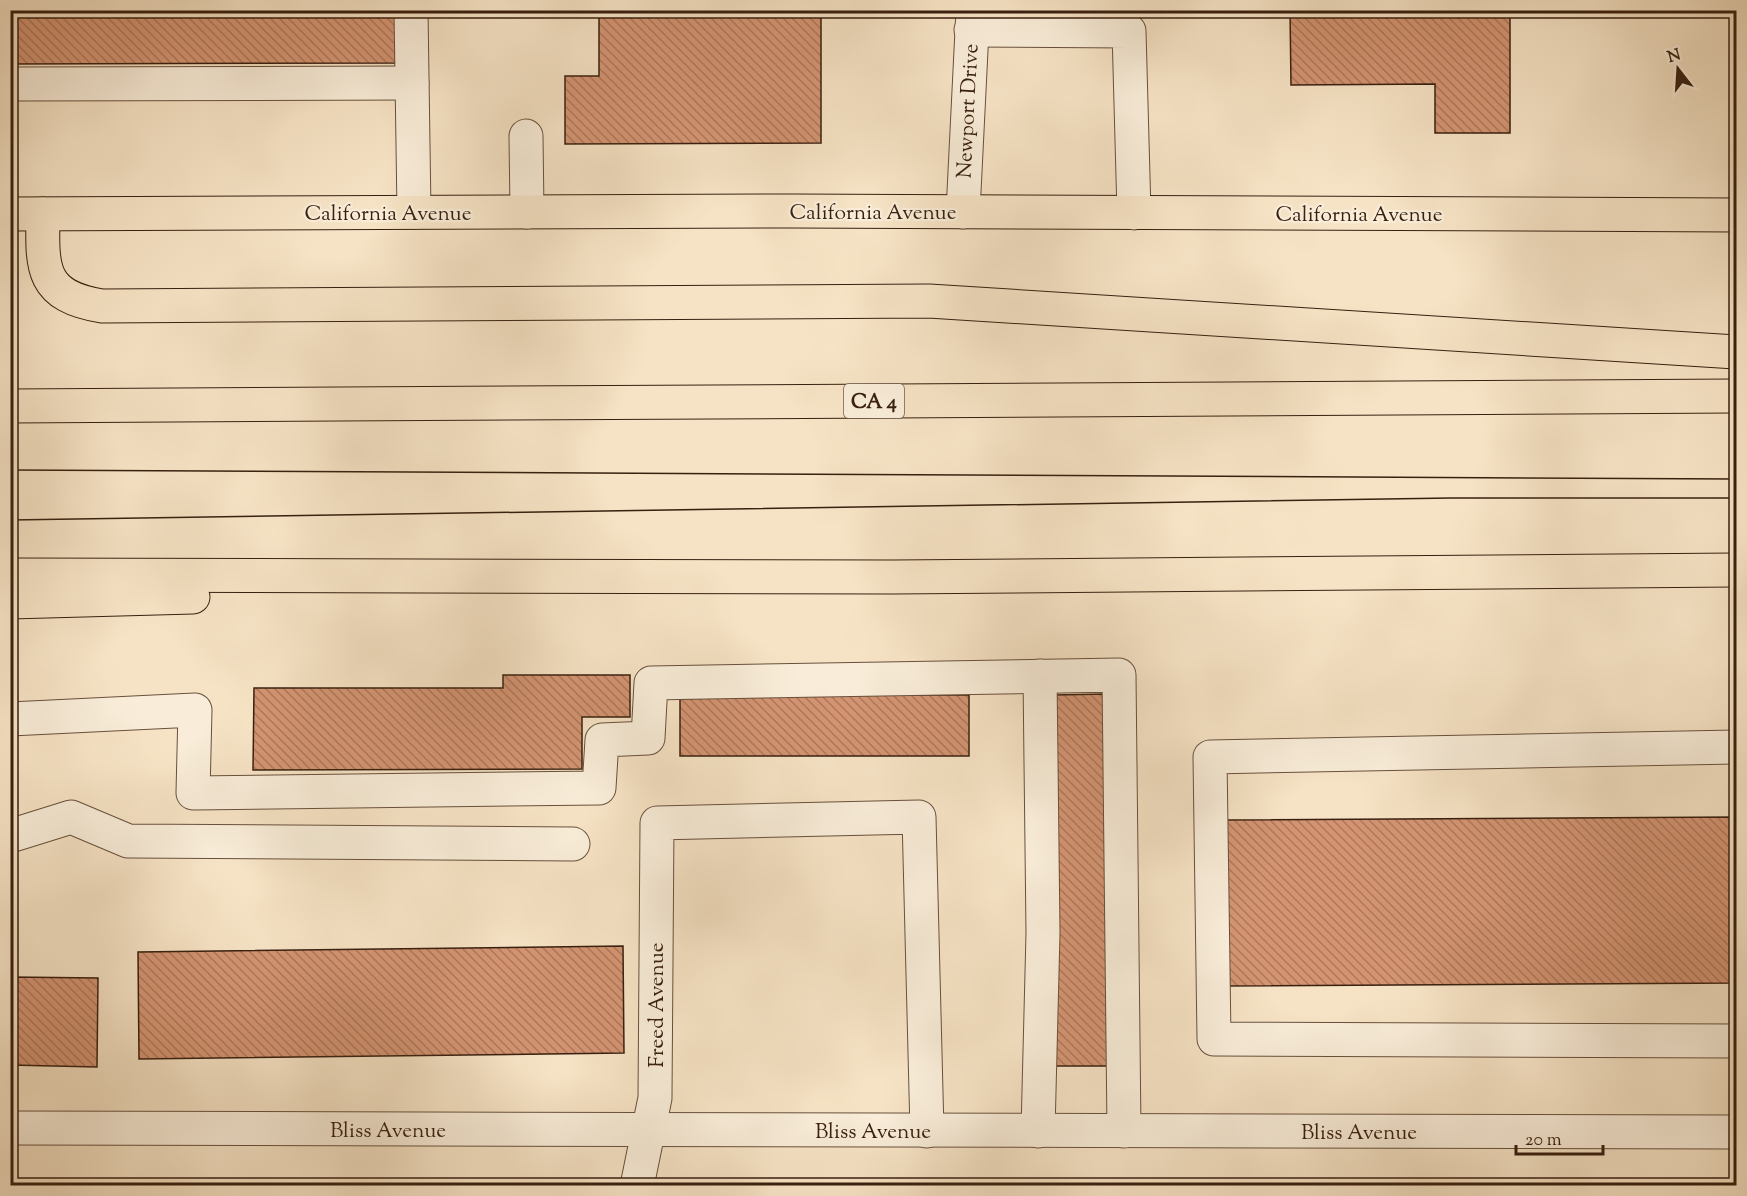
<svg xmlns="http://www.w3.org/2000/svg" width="1747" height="1196" viewBox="0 0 1747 1196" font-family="'Sorts Mill Goudy',serif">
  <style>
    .building { fill: url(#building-back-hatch); stroke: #381f0f; stroke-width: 1.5 }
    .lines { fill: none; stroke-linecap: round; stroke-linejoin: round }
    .minor-casing { stroke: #68503c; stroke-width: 35 }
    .major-casing { stroke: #381f0f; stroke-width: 35 }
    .highway-casing { stroke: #381f0f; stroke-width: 35 }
    .minor { stroke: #f9edd9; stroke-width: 33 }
    .major { stroke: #f6e3c5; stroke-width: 33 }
    .highway { stroke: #f6e3c5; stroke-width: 33 }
    .tram { stroke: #381f0f; stroke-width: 1.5 }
    .labels { text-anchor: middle; stroke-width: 4.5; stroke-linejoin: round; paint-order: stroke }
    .shield { fill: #f9edd9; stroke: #725d4c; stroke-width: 1.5 }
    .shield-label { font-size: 20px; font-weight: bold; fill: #381f0f }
    .street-label { font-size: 21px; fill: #381f0f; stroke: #f9edd9 }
  </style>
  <defs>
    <pattern id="building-back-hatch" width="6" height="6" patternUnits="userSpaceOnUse" patternTransform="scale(1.5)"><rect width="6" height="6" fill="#d49472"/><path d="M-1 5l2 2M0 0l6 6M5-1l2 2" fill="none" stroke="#ad785c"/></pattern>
  </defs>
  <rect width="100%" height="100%" fill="#f6e3c5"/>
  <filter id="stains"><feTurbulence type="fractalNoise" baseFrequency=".00333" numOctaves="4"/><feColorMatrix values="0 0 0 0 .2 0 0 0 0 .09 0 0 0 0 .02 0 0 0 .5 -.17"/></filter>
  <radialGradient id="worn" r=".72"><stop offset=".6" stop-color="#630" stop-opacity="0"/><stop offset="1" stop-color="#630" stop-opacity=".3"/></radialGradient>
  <g class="building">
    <polygon points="10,10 398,10 398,63 10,64"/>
    <polygon points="599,10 821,10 821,143 565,144 565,76 599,76"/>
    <polygon points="1290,10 1510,10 1510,133 1435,133 1435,84 1291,85"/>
    <polygon points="503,675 630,675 630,717 582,717 582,769 253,770 254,688 503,688"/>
    <polygon points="680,694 969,695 969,756 680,756"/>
    <polygon points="1106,694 1108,1066 1055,1066 1053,695"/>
    <polygon points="1736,817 1736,983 1220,986 1220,820"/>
    <polygon points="623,946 624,1053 139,1059 138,952"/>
    <polygon points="10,977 98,978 97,1067 10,1065"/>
    <polygon points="1158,1179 1158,1186 962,1186 962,1181"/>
    <polygon points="1227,1179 1423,1181 1423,1186 1227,1186"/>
    <rect x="1490" y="1179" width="195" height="7"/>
    <polygon points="894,1180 894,1186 699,1186 699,1183"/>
    <polygon points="368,1182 368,1186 172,1186 172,1183"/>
    <polygon points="10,1183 105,1185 105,1186 10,1186"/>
  </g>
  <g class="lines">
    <defs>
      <g id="minor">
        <polyline points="411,10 414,212"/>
        <polyline points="971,30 1129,31 1134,213"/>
        <polyline points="10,84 412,83"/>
        <polyline points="526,136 527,212"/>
        <polyline points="963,212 973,10"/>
        <polyline points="10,719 195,710 193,793 599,788 602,740 648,738 651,683 1119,675 1124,1131"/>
        <polyline points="1736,747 1210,757 1214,1039 1736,1041"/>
        <polyline points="10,836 71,817 128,841 573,844"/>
        <polyline points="10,1128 1736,1132"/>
        <polyline points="1038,1131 1043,933 1040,676"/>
        <polyline points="637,1186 655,1098 657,823 919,817 927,1131"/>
      </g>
      <polyline id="major" points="10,214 793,211 1736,215"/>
      <g id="highway">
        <path d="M43 214C42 268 40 296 102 306L929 301 1736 352"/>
        <polyline points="10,406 1736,396"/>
        <polyline points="10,575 893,577 1736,570"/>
        <polyline points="10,602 193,597"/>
      </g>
    </defs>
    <use href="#minor" class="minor-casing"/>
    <use href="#major" class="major-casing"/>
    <use href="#highway" class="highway-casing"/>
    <use href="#minor" class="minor"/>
    <use href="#major" class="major"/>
    <use href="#highway" class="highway"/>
    <g class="tram">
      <polyline points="10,470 1736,479"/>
      <polyline points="10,520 1451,498 1736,498"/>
    </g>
  </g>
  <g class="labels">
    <rect class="shield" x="844" y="384" width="60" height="34" rx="4.5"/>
    <g class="shield-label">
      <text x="874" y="408">CA 4</text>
    </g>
    <g class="street-label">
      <text transform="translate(967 111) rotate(-87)" y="7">Newport Drive</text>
      <text x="873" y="219">California Avenue</text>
      <text x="388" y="220">California Avenue</text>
      <text x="1359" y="221">California Avenue</text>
      <text transform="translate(656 1005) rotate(-90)" y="7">Freed Avenue</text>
      <text x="388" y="1137">Bliss Avenue</text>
      <text x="873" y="1138">Bliss Avenue</text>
      <text x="1359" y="1139">Bliss Avenue</text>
    </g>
  </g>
  <rect width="1747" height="1196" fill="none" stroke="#f6e3c5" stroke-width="36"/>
  <rect x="12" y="12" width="1723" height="1172" fill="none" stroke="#381f0f" stroke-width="3"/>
  <rect x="18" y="18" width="1711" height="1160" fill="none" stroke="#381f0f" stroke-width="1.5"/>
  <g transform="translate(1678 69) rotate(343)" stroke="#f9edd9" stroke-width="4.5" paint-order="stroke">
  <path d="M0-4.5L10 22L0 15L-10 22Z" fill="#381f0f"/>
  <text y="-9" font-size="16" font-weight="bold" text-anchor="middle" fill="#381f0f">N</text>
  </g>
  <path d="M1516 1145v9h87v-9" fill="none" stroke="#381f0f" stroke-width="3"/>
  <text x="1525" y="1145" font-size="18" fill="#381f0f" stroke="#f9edd9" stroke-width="4.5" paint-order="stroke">20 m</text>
  <rect width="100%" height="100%" filter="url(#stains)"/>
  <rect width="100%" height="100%" fill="url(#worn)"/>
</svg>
